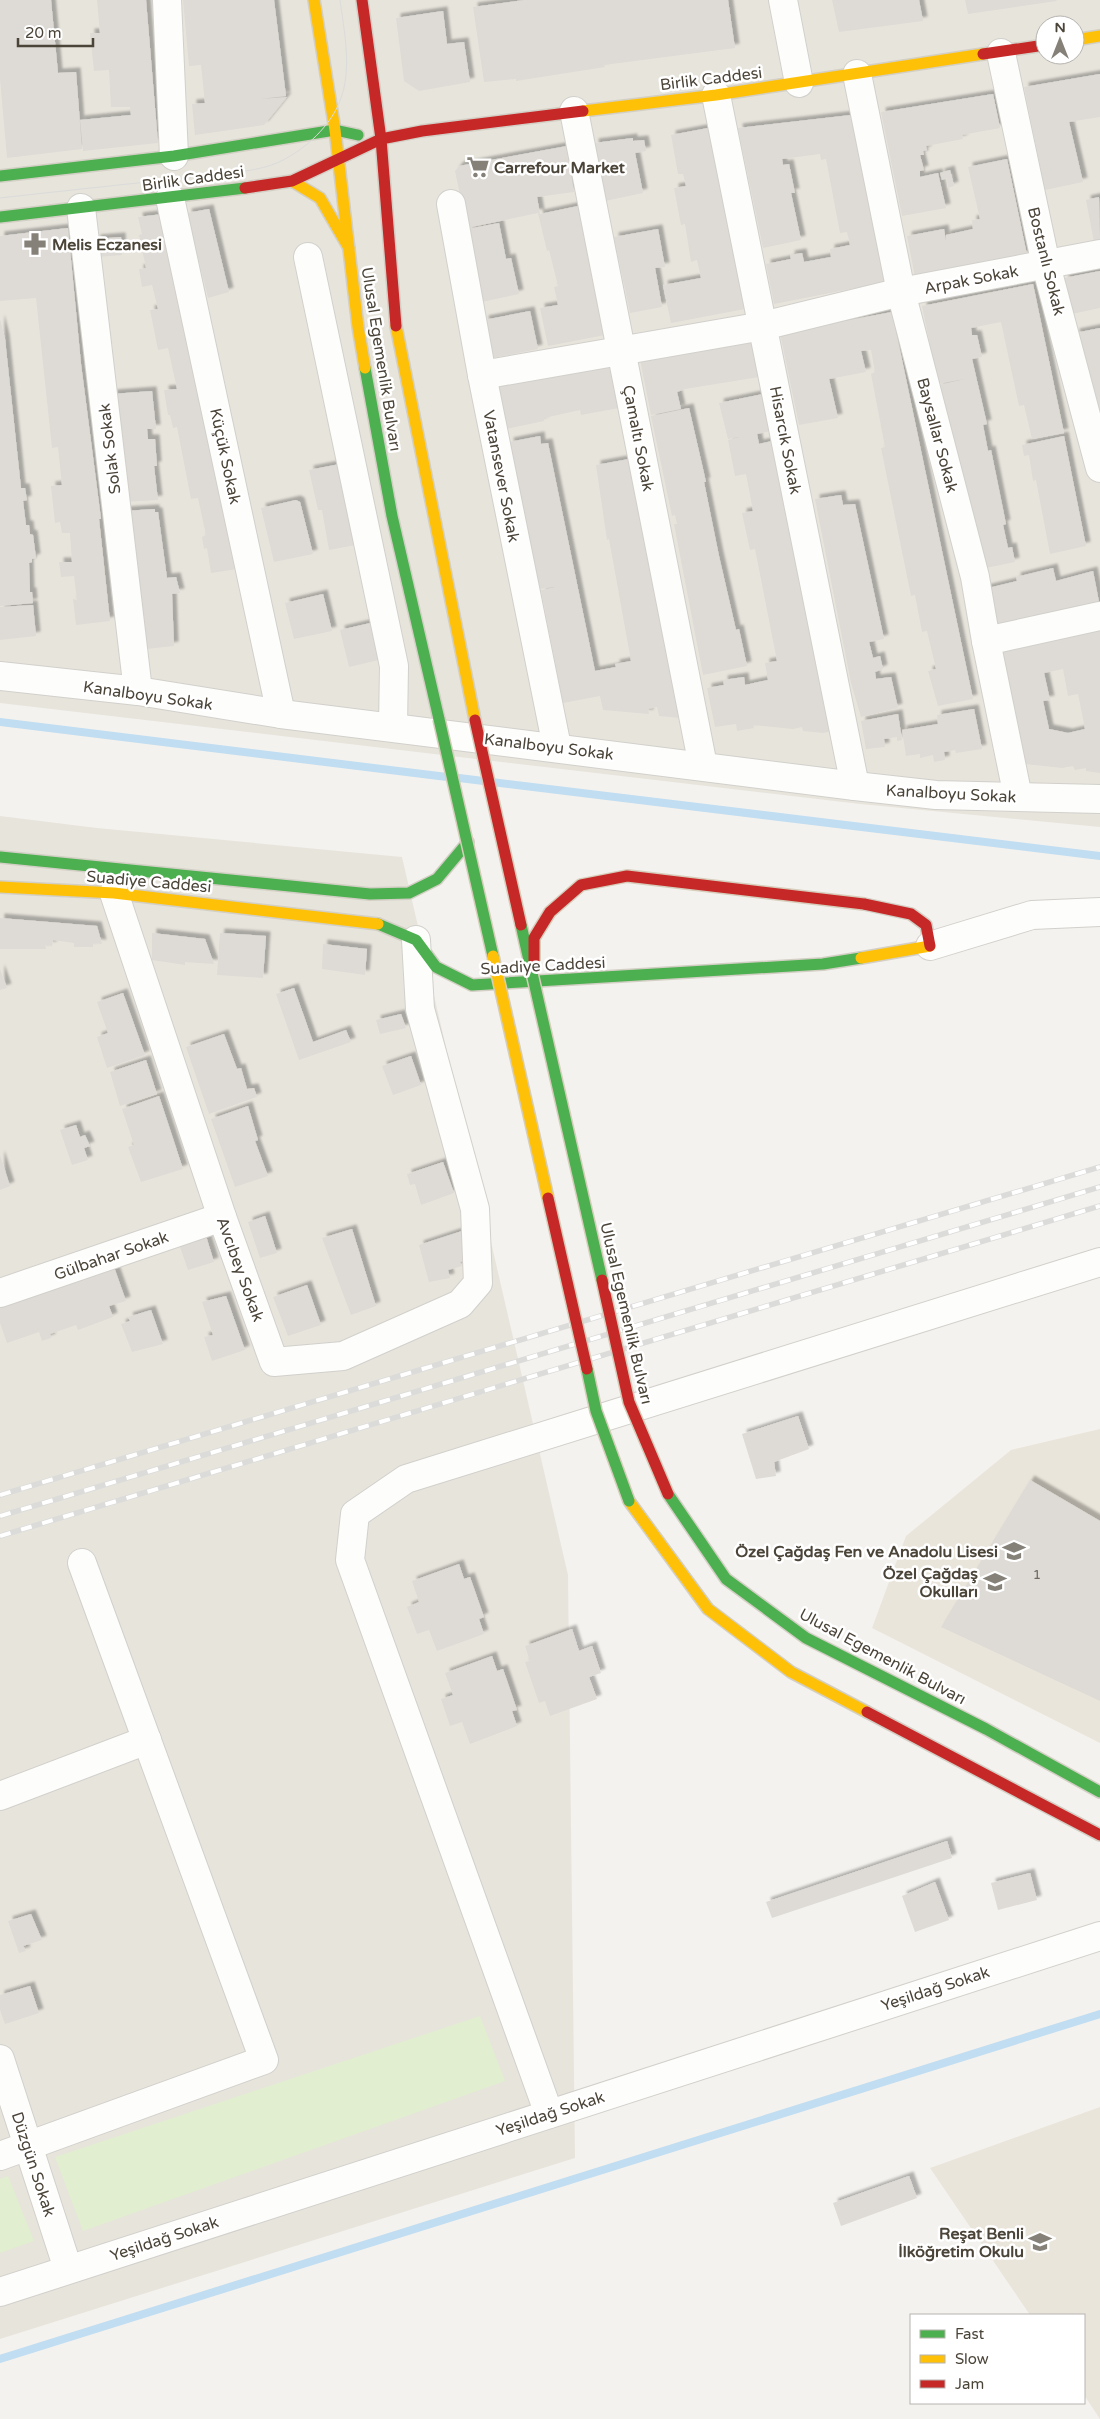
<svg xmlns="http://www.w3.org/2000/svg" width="1100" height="2419" viewBox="0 0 1100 2419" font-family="'Varela Round',sans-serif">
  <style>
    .residential { fill: #e7e4dc; fill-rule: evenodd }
    .education { fill: #eae5da }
    .green { fill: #e1eecf }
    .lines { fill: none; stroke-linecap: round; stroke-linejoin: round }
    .stream { stroke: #c0ddf1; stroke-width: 8 }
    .building { fill: #dedbd6; fill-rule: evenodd; filter: url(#shadow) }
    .street-casing { stroke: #d2d0cb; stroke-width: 30 }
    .fast-casing { stroke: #d3cfc5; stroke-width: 14 }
    .slow-casing { stroke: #d3cfc5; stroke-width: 14 }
    .jam-casing { stroke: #d3cfc5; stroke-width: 14 }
    .street { stroke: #fdfdfc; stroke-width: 28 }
    .fast { stroke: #4caf50; stroke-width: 11 }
    .slow { stroke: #ffc107; stroke-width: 11 }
    .jam { stroke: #c62828; stroke-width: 11 }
    .tram { stroke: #dbdbda; stroke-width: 1 }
    .rail-casing { stroke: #dbdbda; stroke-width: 5.5 }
    .rail { stroke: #fff; stroke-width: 4; stroke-dasharray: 11; stroke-linecap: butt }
    .fast-bridge-casing { stroke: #d6cebb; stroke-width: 14; stroke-linecap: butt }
    .slow-bridge-casing { stroke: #d6cebb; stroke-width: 14; stroke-linecap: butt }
    .jam-bridge-casing { stroke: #d6cebb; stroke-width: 14; stroke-linecap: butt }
    .fast-bridge { stroke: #4caf50; stroke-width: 11 }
    .slow-bridge { stroke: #ffc107; stroke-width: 11 }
    .jam-bridge { stroke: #c62828; stroke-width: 11 }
    .labels { text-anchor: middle; stroke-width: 5; stroke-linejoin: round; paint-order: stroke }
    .number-label { font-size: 14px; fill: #706a61 }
    .street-label { font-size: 16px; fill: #4b4439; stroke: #fff }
    .poi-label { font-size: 16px; font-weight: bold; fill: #4b4439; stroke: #fff; text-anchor: end }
  </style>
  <defs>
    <filter id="shadow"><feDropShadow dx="4.5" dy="-4.5" stdDeviation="1" flood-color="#0004"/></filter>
  </defs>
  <rect width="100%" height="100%" fill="#f4f2ee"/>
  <g class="residential">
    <path d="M0 0H1100V827L860 804 0 703ZM1045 25H1075V55H1045Z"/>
    <polygon points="0,816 97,828 402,857 568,1575 575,2158 0,2339"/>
  </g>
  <g class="education">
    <polygon points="1100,1429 1100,1743 872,1628 906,1536 1011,1450"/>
    <polygon points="1100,2107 1100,2419 1084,2395 1084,2315 1030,2315 930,2168"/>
  </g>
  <g class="green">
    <polygon points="480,2016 505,2081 83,2231 55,2157"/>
    <polygon points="8,2176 34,2241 0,2253 0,2179"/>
  </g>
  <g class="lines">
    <g class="stream">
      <polyline points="0,722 447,777"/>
      <polyline points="459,778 1100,856"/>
      <polyline points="0,2359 1100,2014"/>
    </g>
  </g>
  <g class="building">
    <polygon points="0,0 51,0 58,73 76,72 82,149 7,158 0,79"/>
    <polygon points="97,0 146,0 158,143 83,151 80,120 131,115 130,107 111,107 109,70 94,71 90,33 100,33"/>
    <polygon points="183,0 274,0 286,96 260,99 287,97 264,125 195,135 192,104 205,103 201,65 189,66"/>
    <polygon points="524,0 728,0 735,48 604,65 605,67 516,81 516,79 484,82 473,7"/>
    <polygon points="832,0 919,0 923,21 839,32"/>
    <polygon points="965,0 1056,0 1057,1 968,14"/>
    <polygon points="443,11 447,44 464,42 470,82 419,91 404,81 396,18"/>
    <polygon points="1100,74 1100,117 1069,122 1083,182 1045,190 1024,87"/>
    <polygon points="993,94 1000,128 962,135 963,139 926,146 927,150 923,151 924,155 920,155 924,170 920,171 920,177 938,173 946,208 902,216 881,112"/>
    <polygon points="851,115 886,282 774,304 766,264 791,259 790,255 802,253 804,262 831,257 830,249 850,245 847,232 840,233 826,159 821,160 820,154 782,159 783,165 789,164 795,193 791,193 801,240 763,248 738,128"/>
    <polygon points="708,128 745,309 671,323 663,285 701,278 697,260 691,262 685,224 681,225 674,188 686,186 683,174 678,174 671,135"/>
    <polygon points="633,138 633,141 644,140 646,151 635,153 643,193 605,201 594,143"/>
    <polygon points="567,146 574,192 537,197 540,214 578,206 605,335 548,346 540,308 558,305 554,287 558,286 549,250 547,251 538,213 467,228 455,171 459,166"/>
    <polygon points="1007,159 1027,255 915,277 907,236 944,229 946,241 946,235 973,229 972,220 980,219 968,167"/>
    <polygon points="950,170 954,186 948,188 947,178 942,180 940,173"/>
    <polygon points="1099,197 1100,240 1094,242 1086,200"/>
    <polygon points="209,209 229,292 208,298 187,213"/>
    <polygon points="163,214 244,568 211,573 207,548 204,549 202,537 206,535 198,498 191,499 177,427 173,428 170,415 168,415 164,390 177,389 168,348 158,350 150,310 158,309 152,285 142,287 139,269 146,268 139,235 142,234 138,217"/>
    <polygon points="499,223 506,259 511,258 519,294 482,302 467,229"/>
    <polygon points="68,228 81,364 101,519 99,519 110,621 76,625 73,599 77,600 74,576 61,577 59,562 72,562 70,533 62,533 60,522 55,523 51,486 62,485 58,447 52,448 36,298 0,301 0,236"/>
    <polygon points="658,229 665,267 655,268 662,307 630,313 614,237"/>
    <polygon points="121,237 122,255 97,257 96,239"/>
    <polygon points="1100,271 1100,308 1072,314 1064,278"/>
    <polygon points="1033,284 1064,433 1032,439 1024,405 1019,406 1001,322 971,328 972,335 977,335 982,357 972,359 987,424 983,425 988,451 991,450 1006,524 1003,525 1008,548 1012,547 1015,562 976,570 938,385 965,379 938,384 922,306"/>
    <polygon points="530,311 538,349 492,358 484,320"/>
    <polygon points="892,312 973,699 938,706 928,671 936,669 927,631 922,632 915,595 911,596 881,448 885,447 871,374 875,372 871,350 861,351 866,372 829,379 838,418 799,425 780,333"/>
    <polygon points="0,319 5,339 21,488 25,488 27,500 23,501 26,525 29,525 30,534 33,535 36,558 32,559 32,562 29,563 30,592 32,592 33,603 0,606"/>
    <polygon points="1100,328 1100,454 1075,333"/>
    <polygon points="752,339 759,377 685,389 677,392 681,409 651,415 640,360"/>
    <polygon points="611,366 619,408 581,415 580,410 544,418 544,421 506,429 498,387"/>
    <polygon points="152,391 156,429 147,429 148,439 155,439 157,466 154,466 158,500 123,502 112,394"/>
    <polygon points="763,394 771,431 757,434 759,444 772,441 832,731 823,733 803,731 802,727 793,729 753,725 754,728 737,731 736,724 715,727 707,688 724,685 723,680 744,677 745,685 768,680 765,663 777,661 755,549 750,550 742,513 753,511 746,474 735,476 728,440 739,437 728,439 719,403"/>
    <polygon points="689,408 706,482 704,482 719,556 736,630 739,629 747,666 703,675 674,524 677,524 675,515 672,516 651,416"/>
    <polygon points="540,436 541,444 548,443 595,671 616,667 615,664 631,661 609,539 607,540 596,465 629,459 681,718 659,716 657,707 648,709 649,714 603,710 600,696 563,703 541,590 555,587 540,589 509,442"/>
    <polygon points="1064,436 1086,546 1050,554 1036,480 1033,481 1029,455 1024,456 1022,445"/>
    <polygon points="345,463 361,544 329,550 322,510 318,510 309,470"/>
    <polygon points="841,495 843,505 855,504 884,639 869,642 873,658 880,656 883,669 875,672 876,679 891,677 898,708 861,717 851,683 815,499"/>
    <polygon points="296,500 300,502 313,554 274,562 261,508"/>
    <polygon points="155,509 155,512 158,512 167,578 176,577 180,593 172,594 174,646 137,650 124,511"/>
    <polygon points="1053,568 1056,581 1093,571 1100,607 989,631 980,590 1017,581 1016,577"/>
    <polygon points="323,594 332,631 294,639 285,603"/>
    <polygon points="33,605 36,636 0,640 0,607"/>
    <polygon points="379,621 387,658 349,667 340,630"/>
    <path d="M1100 630V773L1086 771V768L1075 770 1073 766 1062 768 1016 763 994 653ZM1063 669 1068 696 1078 694 1085 729 1068 733 1049 729 1043 701 1050 700 1044 673Z"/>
    <polygon points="974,709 982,749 956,753 955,750 944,752 945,760 934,762 933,755 920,758 920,754 906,756 902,730 938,724 937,715"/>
    <polygon points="898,714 902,740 897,741 897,737 884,739 885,747 866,749 861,721"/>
    <polygon points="0,918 97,926 102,944 93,943 93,947 74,947 74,943 53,940 52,946 45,945 46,949 0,949"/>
    <polygon points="152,933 205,939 214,964 185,962 185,965 152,960"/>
    <polygon points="220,933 266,936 263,978 217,975"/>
    <polygon points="323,944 367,949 365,975 322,969"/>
    <polygon points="0,969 7,988 0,990"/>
    <polygon points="294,988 313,1042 346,1030 351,1042 299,1060 276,994"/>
    <polygon points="123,993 145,1055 107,1068 97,1037 108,1033 97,1002"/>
    <polygon points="401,1014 406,1028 380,1034 376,1020"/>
    <polygon points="224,1034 237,1069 241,1068 247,1089 254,1088 257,1097 209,1114 186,1047"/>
    <polygon points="411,1056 421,1085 393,1095 382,1066"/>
    <polygon points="146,1060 157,1094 120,1106 110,1072"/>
    <polygon points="159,1096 183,1169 141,1182 128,1147 134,1145 122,1109"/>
    <polygon points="248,1106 258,1140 255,1141 268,1176 235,1187 211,1119"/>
    <polygon points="76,1125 80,1137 85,1135 90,1146 84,1148 88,1160 72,1165 60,1130"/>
    <polygon points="0,1155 10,1186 0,1190"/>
    <polygon points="443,1162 454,1193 421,1205 415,1184 410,1185 407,1174"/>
    <polygon points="265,1216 277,1253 260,1258 248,1222"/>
    <polygon points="352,1229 376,1306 351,1315 322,1238"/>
    <polygon points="465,1230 474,1257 460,1262 462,1266 448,1270 450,1278 429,1282 419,1245"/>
    <polygon points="206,1236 214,1262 188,1270 179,1244"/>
    <polygon points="114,1267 126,1301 109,1306 113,1317 78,1330 76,1325 50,1334 51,1338 42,1341 39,1332 7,1343 0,1323 0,1307"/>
    <polygon points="307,1285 321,1325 288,1336 273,1297"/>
    <polygon points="226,1296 245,1350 212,1361 204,1337 213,1335 202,1302"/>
    <polygon points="151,1310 163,1344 132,1352 121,1324 130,1321 128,1317"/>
    <polygon points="798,1416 809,1449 774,1462 776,1476 756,1479 742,1434"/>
    <polygon points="1030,1480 1100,1521 1100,1701 941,1627"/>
    <polygon points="459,1564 464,1579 470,1577 484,1617 479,1619 484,1634 437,1651 429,1630 417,1634 407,1607 419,1602 412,1581"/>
    <polygon points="572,1629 579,1651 592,1646 601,1673 589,1677 597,1699 550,1716 545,1701 539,1703 525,1662 530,1661 525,1646"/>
    <polygon points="492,1656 497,1671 503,1669 517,1710 512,1711 517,1726 470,1744 462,1722 450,1726 441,1699 453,1695 445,1673"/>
    <polygon points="947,1841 952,1858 772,1918 766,1902"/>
    <polygon points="1030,1873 1037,1900 998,1910 991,1883"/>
    <polygon points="935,1882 949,1920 915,1932 902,1896"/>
    <polygon points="31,1914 42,1940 23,1946 26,1951 19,1953 8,1921"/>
    <polygon points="30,1986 39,2013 5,2024 0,2010 0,1995"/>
    <polygon points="909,2176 917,2198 841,2226 833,2203"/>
  </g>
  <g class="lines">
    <defs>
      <g id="street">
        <polyline points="167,0 174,156"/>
        <polyline points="783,0 799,83"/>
        <polyline points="1001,53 1046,265 1100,468"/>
        <polyline points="857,74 901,292 975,577 986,641 1018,797"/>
        <polyline points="716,95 855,786"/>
        <polyline points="574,111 703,766"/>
        <polyline points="170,198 281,714"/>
        <polyline points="451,204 482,375 557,747"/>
        <polyline points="81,208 138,691"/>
        <polyline points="308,257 394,666 393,727"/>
        <polyline points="482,375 763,326 901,292 1100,254"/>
        <polyline points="986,641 1100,616"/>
        <polyline points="0,676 138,691 281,714 855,786 936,795 1100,799"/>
        <polyline points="114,893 222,1217 274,1362 343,1356 460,1304 478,1283 475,1209 420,1009 416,940"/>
        <polyline points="930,946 1032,915 1100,912"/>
        <polyline points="0,1293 222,1217"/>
        <polyline points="0,1796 147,1740"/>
        <polyline points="0,2059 68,2269"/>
        <polyline points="549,2114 350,1560 355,1514 406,1479 1100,1262"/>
        <polyline points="0,2156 264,2060 82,1563"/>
        <polyline points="0,2292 1100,1936"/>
      </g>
      <g id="fast">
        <polyline points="0,176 174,156 335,130 358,135"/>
        <polyline points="0,217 245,188"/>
        <polyline points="365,368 392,516 439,719"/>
        <polyline points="0,857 370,894 409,893 437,879 468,842"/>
        <polyline points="378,924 416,940 436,967 472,985 823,964 861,958"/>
        <polyline points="668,1494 726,1579 806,1638 986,1729 1100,1792"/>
      </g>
      <g id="slow">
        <polyline points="314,0 335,130 358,327 365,368"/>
        <polyline points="1075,40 1100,36"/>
        <polyline points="583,111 716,95 983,54"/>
        <polyline points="292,181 320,198 349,248"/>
        <polyline points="396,326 475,720"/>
        <polyline points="0,887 114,893 378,924"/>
        <polyline points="861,958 930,946"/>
        <polyline points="629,1501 708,1609 791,1672 867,1712"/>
      </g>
      <g id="jam">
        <polyline points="362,0 381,139 396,326"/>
        <polyline points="983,54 1045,45"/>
        <polyline points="245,188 292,181 381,139 422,131 583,111"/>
        <polyline points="864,904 911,914 926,925 930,946"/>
        <polyline points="867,1712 1100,1835"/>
      </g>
    </defs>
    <use href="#street" class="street-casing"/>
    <use href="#fast" class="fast-casing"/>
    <use href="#slow" class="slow-casing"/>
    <use href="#jam" class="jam-casing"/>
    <use href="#street" class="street"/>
    <use href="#fast" class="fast"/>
    <use href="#slow" class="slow"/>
    <use href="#jam" class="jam"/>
    <path class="tram" d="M0 198C61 191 121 185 182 178 208 175 256 173 279 162 305 150 332 125 341 98 352 68 344 30 340 0"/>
    <defs>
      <g id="rail">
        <polyline points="0,1495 1100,1167"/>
        <polyline points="0,1516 1100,1187"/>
        <polyline points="0,1536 1100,1206"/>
      </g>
    </defs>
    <use href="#rail" class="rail-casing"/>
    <use href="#rail" class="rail"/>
    <defs>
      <g id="fast-bridge">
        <polyline points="439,719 493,956"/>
        <polyline points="521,925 602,1280"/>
        <polyline points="587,1369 596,1411 629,1501"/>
      </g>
      <polyline id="slow-bridge" points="493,956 548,1198"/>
      <g id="jam-bridge">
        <polyline points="475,720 521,925"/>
        <polyline points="534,961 534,938 550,912 581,885 627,876 864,904"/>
        <polyline points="548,1198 587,1369"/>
        <polyline points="602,1280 629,1402 668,1494"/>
      </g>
    </defs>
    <use href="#fast-bridge" class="fast-bridge-casing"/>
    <use href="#slow-bridge" class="slow-bridge-casing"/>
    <use href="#jam-bridge" class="jam-bridge-casing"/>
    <use href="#fast-bridge" class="fast-bridge"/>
    <use href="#slow-bridge" class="slow-bridge"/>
    <use href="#jam-bridge" class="jam-bridge"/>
  </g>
  <defs>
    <symbol id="supermarket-bare" viewBox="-9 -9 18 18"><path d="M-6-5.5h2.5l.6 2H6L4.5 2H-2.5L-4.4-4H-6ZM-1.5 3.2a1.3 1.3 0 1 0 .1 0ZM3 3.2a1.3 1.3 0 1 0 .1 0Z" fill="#868178" stroke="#fff" stroke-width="2.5" paint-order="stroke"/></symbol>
    <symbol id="pharmacy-bare" viewBox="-9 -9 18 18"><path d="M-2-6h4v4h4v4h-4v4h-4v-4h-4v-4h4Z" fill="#868178" stroke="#fff" stroke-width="2.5" paint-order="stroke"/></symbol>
    <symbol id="school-bare" viewBox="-9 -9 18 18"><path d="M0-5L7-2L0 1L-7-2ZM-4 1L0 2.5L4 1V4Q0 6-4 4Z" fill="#868178" stroke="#fff" stroke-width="2.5" paint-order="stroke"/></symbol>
  </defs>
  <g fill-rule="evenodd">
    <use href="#supermarket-bare" x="462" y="151" width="32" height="32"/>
    <use href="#pharmacy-bare" x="19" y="228" width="32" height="32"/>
    <use href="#school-bare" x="998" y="1535" width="32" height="32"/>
    <use href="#school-bare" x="979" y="1566" width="32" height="32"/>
    <use href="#school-bare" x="1024" y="2226" width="32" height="32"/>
  </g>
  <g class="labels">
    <g class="number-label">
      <text x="1037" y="1579">1</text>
    </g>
    <g class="street-label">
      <text transform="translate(711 78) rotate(-7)" y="6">Birlik Caddesi</text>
      <text transform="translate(193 178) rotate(-8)" y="6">Birlik Caddesi</text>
      <text transform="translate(1047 261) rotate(76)" y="6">Bostanlı Sokak</text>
      <text transform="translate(971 279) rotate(-11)" y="6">Arpak Sokak</text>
      <text transform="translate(382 359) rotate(81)" y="6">Ulusal Egemenlik Bulvarı</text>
      <text transform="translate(938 435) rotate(75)" y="6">Baysallar Sokak</text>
      <text transform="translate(639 438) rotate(79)" y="6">Çamaltı Sokak</text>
      <text transform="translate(786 440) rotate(79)" y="6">Hisarcık Sokak</text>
      <text transform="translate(109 449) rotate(-97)" y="6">Solak Sokak</text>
      <text transform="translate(226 456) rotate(78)" y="6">Küçük Sokak</text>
      <text transform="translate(502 476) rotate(79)" y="6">Vatansever Sokak</text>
      <text transform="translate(148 695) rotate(8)" y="6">Kanalboyu Sokak</text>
      <text transform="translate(549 746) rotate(7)" y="6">Kanalboyu Sokak</text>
      <text transform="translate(951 793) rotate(3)" y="6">Kanalboyu Sokak</text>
      <text transform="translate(149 881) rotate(5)" y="6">Suadiye Caddesi</text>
      <text transform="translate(543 965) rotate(-3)" y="6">Suadiye Caddesi</text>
      <text transform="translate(111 1255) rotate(-19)" y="6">Gülbahar Sokak</text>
      <text transform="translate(241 1269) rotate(70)" y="6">Avcıbey Sokak</text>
      <text transform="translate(627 1313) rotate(77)" y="6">Ulusal Egemenlik Bulvarı</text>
      <text transform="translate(883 1656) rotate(28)" y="6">Ulusal Egemenlik Bulvarı</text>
      <text transform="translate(935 1988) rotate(-18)" y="6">Yeşildağ Sokak</text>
      <text transform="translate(550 2113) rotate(-18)" y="6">Yeşildağ Sokak</text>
      <text transform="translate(34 2164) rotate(72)" y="6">Düzgün Sokak</text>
      <text transform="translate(164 2238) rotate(-18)" y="6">Yeşildağ Sokak</text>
    </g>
    <g class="poi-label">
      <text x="494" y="173" text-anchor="start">Carrefour Market</text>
      <text x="52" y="250" text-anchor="start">Melis Eczanesi</text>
      <text x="998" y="1557">Özel Çağdaş Fen ve Anadolu Lisesi</text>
      <text x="978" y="1579">Özel Çağdaş<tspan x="978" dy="18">Okulları</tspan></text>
      <text x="1024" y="2239">Reşat Benli<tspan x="1024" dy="18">İlköğretim Okulu</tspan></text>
    </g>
  </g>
  <rect x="910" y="2314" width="175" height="90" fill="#ffffff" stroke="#b7b4b0"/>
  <rect x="920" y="2330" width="25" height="8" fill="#4caf50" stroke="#b7b4b0"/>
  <text x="955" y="2339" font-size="15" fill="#4b4439">Fast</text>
  <rect x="920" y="2355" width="25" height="8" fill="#ffc107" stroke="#b7b4b0"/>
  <text x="955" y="2364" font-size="15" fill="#4b4439">Slow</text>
  <rect x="920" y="2380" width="25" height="8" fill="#c62828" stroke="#b7b4b0"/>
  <text x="955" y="2389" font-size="15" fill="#4b4439">Jam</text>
  <g transform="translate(1060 40)"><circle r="24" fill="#ffffff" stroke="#b7b4b0"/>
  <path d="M0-4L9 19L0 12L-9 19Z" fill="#868178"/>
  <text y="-8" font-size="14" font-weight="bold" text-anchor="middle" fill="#4b4439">N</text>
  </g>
  <path d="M18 38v8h75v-8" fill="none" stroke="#4b4439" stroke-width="2.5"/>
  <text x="25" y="38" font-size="15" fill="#4b4439" stroke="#ffffff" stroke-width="4" paint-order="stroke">20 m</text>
</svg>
